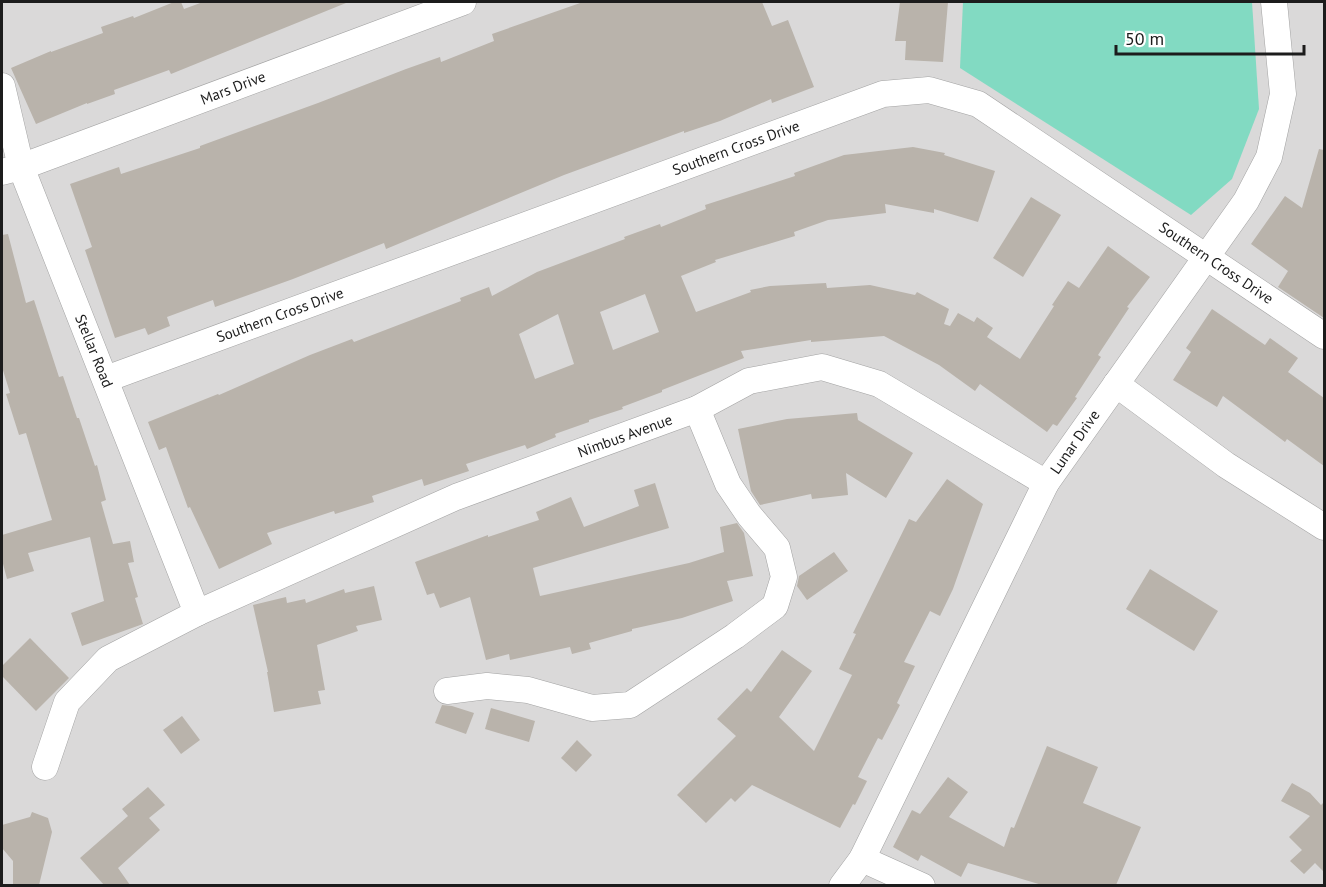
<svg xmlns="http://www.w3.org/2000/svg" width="1326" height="887" viewBox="0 0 1326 887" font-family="'PT Sans',sans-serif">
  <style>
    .residential { fill: #dad9d9 }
    .pitch { fill: #82dac2 }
    .building { fill: #b9b3ab; fill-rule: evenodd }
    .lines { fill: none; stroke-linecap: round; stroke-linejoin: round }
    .minor-casing { stroke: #a3a3a3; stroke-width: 27 }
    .minor { stroke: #fff; stroke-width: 26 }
    .labels { text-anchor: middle; stroke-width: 4.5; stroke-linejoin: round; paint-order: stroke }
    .street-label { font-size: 15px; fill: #1c1c1c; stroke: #fff }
  </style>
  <rect width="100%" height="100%" fill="#edeae2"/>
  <rect class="residential" x="2" y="2" width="1322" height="883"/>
  <polygon class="pitch" points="963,2 1252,2 1259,109 1232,179 1191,215 960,68"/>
  <g class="building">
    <polygon points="174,2 181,2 184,9 203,2 346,2 346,3 171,74 169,70 114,90 115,94 87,104 87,103 36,124 11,68 51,51 51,52 103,33 101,27 133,16 134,18"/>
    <polygon points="583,2 762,2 772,26 788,20 814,87 772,103 771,99 720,121 684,133 684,131 564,175 386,249 384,243 293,279 215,307 213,300 167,317 170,326 148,335 145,328 115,338 85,250 92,247 70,184 119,167 121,174 200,148 200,146 318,103 406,69 440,57 441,62 494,41 492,34"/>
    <polygon points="900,2 948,2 943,62 905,60 906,41 895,41"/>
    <path d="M913 147 945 153 944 155 995 171 978 222 934 209V213L885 204 886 213 828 220 794 232 795 236 715 260 716 262 681 276 696 312 751 292 750 290 770 286 826 283 827 288 870 285 915 295 917 292 949 309 944 324 950 326 958 313 974 322 977 317 993 328 987 337 1020 359 1054 306 1052 305 1068 281 1079 288 1108 246 1150 277 1127 307 1129 308 1098 355 1101 357 1075 397 1077 398 1057 426 1053 424 1047 432 980 384 975 391 939 365 884 336 811 342V340L741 351 744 358 662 390V392L622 407 623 409 589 420V422L555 434 556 437 527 449 525 445 466 464 469 471 424 486 422 479 372 496 374 502 335 514 334 511 267 533 272 544 219 569 190 507 188 508 166 447 159 450 148 422 218 394 219 395 310 355 352 339 354 342 461 301 460 298 489 287 492 296 537 272 625 239 624 237 660 224 661 227 706 209 705 205 795 176 794 173 844 155ZM645 294 659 332 613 350 600 312ZM558 314 574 364 535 379 519 334Z"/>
    <polygon points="1319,149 1324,150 1324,318 1278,287 1288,271 1251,244 1285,196 1302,208"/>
    <polygon points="1031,197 1061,215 1023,277 993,258"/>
    <polygon points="8,234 26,303 34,300 59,377 63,376 77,418 79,418 95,466 97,465 106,500 101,502 113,544 130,541 134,562 128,563 138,597 135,598 143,624 82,646 71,613 104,601 90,537 28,553 34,571 7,579 2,560 2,535 52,520 26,433 19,435 6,394 10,393 2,367 2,235"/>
    <polygon points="1212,309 1265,345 1270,338 1298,358 1288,372 1324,398 1324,466 1287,439 1285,442 1223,396 1217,407 1173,380 1191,352 1186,348"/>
    <polygon points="857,413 858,420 913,453 886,498 846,473 848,495 812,499 811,494 760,505 751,491 738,429 787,419"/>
    <polygon points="947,479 983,504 953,589 940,616 930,611 904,662 915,666 897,703 900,705 882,740 878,738 858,777 867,781 855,805 853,804 840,828 752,785 735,802 731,798 706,823 677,795 736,736 717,719 747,688 751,692 782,650 812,671 779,717 814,751 852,675 839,669 856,634 853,633 909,519 916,522"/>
    <polygon points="655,483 669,528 533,568 540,596 689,563 724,552 720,527 737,523 744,533 753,576 727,581 733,601 682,618 632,629 632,631 589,643 591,649 572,654 570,647 510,660 509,654 486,660 470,597 440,608 434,593 427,595 415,562 488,535 488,537 539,520 536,512 571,497 584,527 639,506 634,490"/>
    <polygon points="834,552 848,571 807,600 797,586 799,576"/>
    <polygon points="1150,569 1218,611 1194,651 1126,609"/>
    <polygon points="374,586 382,620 356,626 358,631 317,645 325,690 318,691 321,704 274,712 267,672 268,672 253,605 286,597 287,603 305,599 306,603 344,589 345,593"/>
    <polygon points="30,638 69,678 36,711 2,676 2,666"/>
    <polygon points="442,705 452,706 474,713 466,734 435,723"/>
    <polygon points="491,708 535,721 529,742 485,729"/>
    <polygon points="182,716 200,740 181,754 163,730"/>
    <polygon points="577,740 592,755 576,772 561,758"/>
    <polygon points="1047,746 1098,767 1083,803 1141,827 1116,885 1042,885 968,863 961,877 921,855 918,861 893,847 912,810 920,814 948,777 968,792 949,817 1004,847 1011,827 1014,828"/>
    <polygon points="1292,783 1310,793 1321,805 1324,802 1324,872 1315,863 1304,874 1290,861 1302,850 1289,837 1310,816 1281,801"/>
    <polygon points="148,787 165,805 149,818 160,830 118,868 130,885 104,885 80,858 128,816 122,809"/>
    <polygon points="32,812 48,818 52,832 39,885 13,885 13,861 2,848 2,825 30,817"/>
  </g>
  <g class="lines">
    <defs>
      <g id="minor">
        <polyline points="2,86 21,167 197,613"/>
        <polyline points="2,172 21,167 463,2"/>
        <polyline points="106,379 883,94 929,90 978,104 1324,336"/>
        <polyline points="1116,384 1226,465 1324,527"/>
        <polyline points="447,691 487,686 528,690 592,708 630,705 735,636 775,606 784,577 777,548 749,515 728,484 697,409"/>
        <polyline points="45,767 67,702 108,659 197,613 456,497 697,409 749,381 822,367 879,384 1046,483"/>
        <polyline points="862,859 922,886"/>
        <polyline points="842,886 862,859 1046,483 1246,201 1269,157 1283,94 1274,2"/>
      </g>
    </defs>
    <use href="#minor" class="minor-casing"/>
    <use href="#minor" class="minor"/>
  </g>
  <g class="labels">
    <g class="street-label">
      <text transform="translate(233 88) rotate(-21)" y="5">Mars Drive</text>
      <text transform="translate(736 148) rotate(-20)" y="5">Southern Cross Drive</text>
      <text transform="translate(1216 263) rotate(34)" y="5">Southern Cross Drive</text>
      <text transform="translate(280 315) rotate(-20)" y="5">Southern Cross Drive</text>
      <text transform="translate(94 351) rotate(68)" y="5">Stellar Road</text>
      <text transform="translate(625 436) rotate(-20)" y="5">Nimbus Avenue</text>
      <text transform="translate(1075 442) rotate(-55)" y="5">Lunar Drive</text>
    </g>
  </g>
  <rect width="1326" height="887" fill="none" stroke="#1c1c1c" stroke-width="6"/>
  <path d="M1116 45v9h188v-9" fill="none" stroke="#1c1c1c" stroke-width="3"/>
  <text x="1125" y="45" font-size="18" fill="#1c1c1c" stroke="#ffffff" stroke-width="4.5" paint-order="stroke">50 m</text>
</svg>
